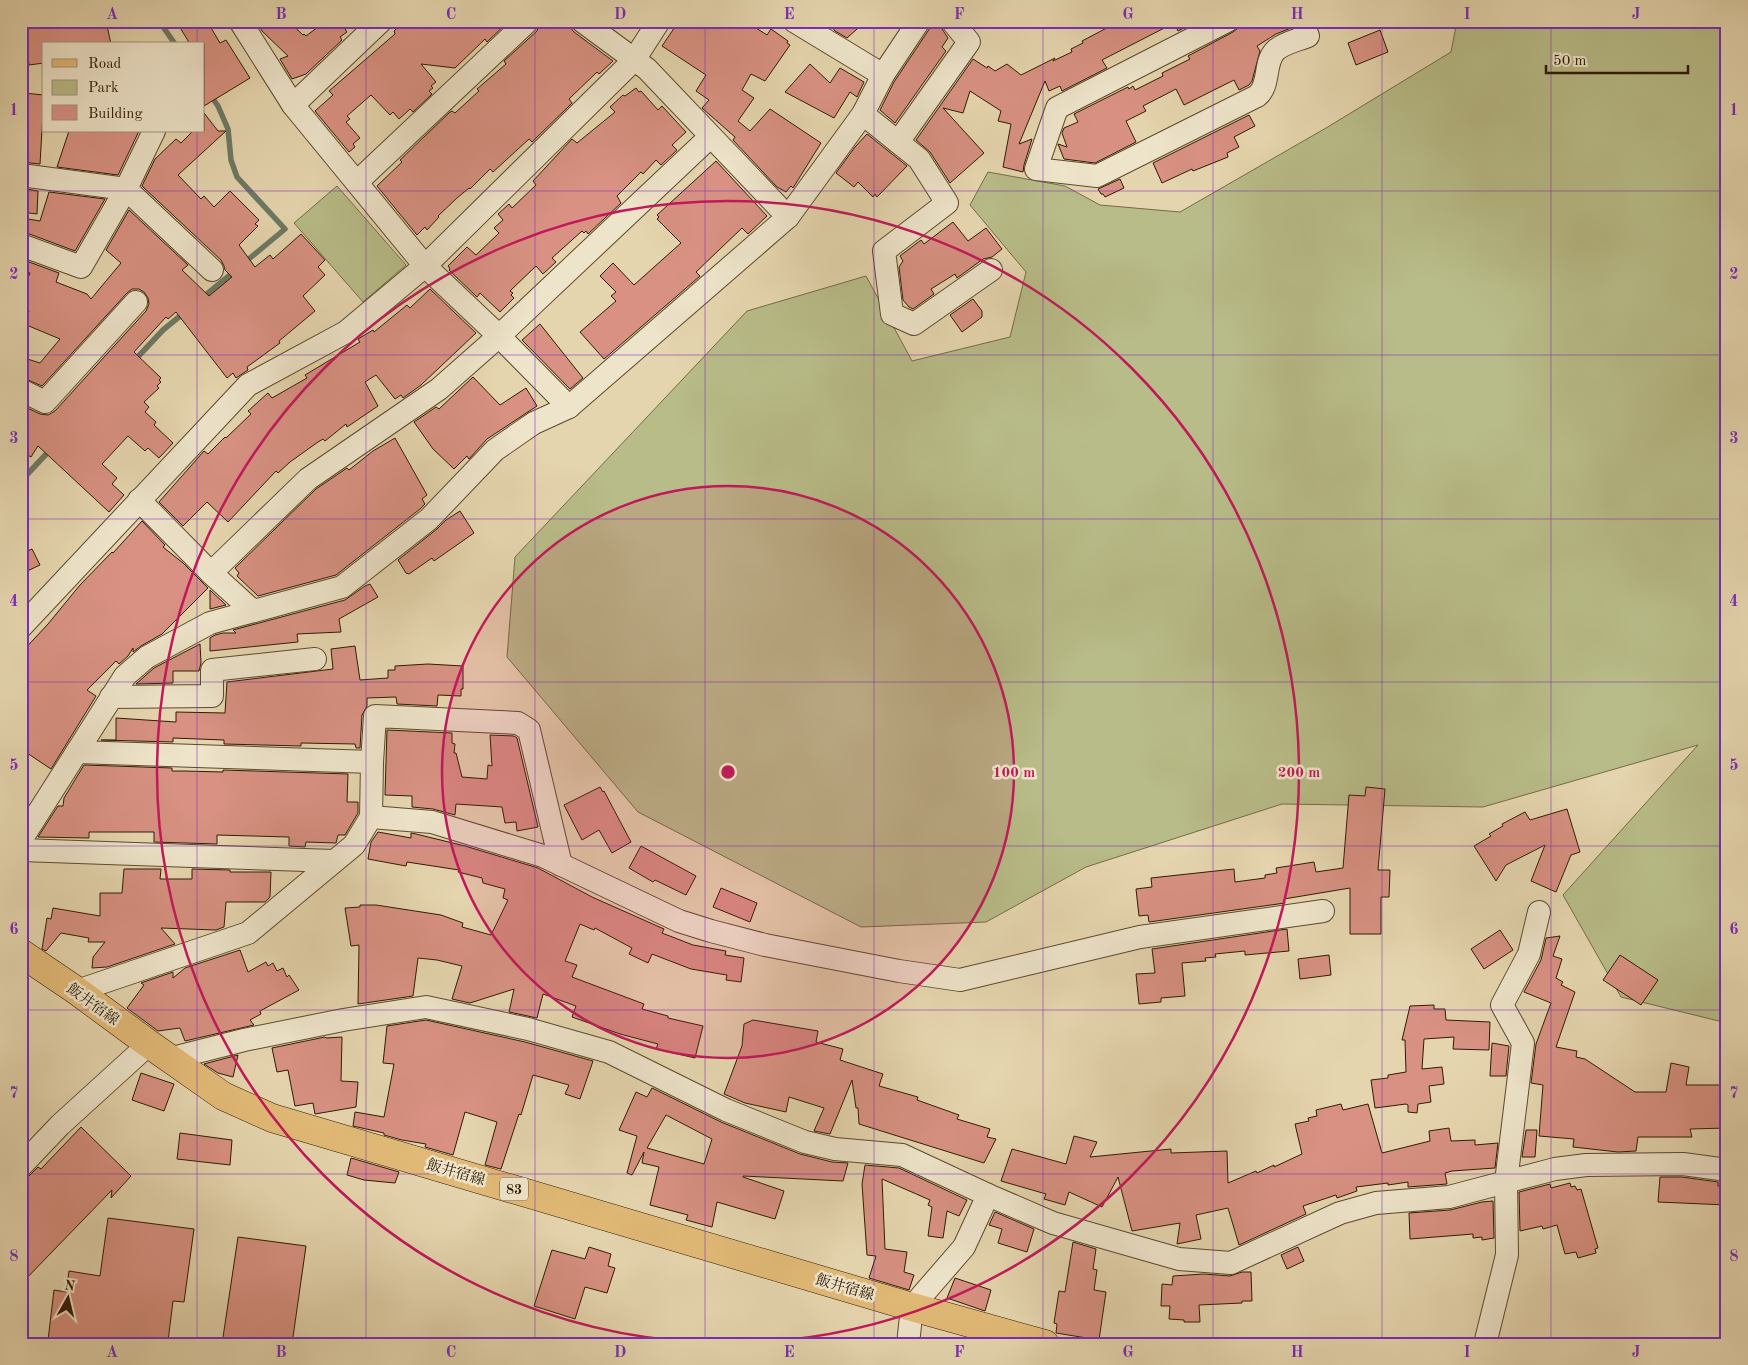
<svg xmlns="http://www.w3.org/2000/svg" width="1748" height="1365" viewBox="0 0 1748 1365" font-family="'Old Standard TT','Noto Serif JP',serif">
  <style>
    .green { fill: #b8bc88; stroke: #746c46 }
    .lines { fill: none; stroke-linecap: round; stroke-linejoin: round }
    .stream { stroke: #6d7a65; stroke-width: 5.5 }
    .building { fill: #d89182; stroke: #2f1b04; fill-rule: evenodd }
    .minor-casing { stroke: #5c4a2e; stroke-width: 24 }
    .primary-casing { stroke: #2f1b04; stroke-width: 29 }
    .minor { stroke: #eee4ca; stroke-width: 22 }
    .primary { stroke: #e2ba77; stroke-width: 28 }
    .grid { fill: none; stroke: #7b2cbf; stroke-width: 1; stroke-opacity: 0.55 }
    .ring { fill: none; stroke: #c2185b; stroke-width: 2.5 }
    .labels { text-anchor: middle; stroke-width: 5; stroke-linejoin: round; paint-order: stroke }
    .shield { fill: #eee4ca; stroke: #68573f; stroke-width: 1 }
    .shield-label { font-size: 14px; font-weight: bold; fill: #2f1b04 }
    .street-label { font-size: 15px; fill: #2f1b04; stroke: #eee4ca }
    .centre { fill: #c2185b; stroke: #eee4ca; stroke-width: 2.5 }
    .ring-label { font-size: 15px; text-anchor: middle; font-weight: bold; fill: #c2185b; stroke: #eee4ca; stroke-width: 5; stroke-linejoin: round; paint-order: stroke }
    .neatline { fill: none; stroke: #7b2cbf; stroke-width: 2 }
    .grid-label { font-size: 16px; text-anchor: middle; font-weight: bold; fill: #7b2cbf }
  </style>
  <rect width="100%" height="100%" fill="#e5d5ae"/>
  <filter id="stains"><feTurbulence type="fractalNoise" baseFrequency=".004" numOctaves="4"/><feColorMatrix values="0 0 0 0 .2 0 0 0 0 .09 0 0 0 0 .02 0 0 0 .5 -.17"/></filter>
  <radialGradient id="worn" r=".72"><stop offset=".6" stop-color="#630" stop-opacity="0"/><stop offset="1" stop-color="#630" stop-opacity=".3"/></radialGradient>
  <g class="green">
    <polygon points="1457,21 1727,21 1727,1023 1621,997 1563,895 1698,745 1483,807 1282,804 1086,867 986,922 861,927 638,812 507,657 515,557 747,311 866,276 912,361 1010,337 1026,272 970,205 988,172 1065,186 1100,205 1180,212 1326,128 1451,52"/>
    <polygon points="337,186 406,265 363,302 294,223"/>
  </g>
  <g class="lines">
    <g class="stream">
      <polyline points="159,21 175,44"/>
      <polyline points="204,86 218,106 228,129 231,160 237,177 285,229 244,263"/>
      <polyline points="202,298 235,271"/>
      <polyline points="134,361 163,330 185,312"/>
      <polyline points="21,481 50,450"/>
    </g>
  </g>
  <g class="building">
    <polygon points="38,21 106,21 111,44 44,44 44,63 29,65 28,56 21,57 21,27 39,24"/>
    <polygon points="176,21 207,21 220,43 226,40 250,78 204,106 204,44 190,44"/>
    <polygon points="256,21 288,21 303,35 304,34 306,36 326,21 340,21 347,32 340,37 342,40 306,74 292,79 280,59 288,56 262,31"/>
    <polygon points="405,21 509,21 487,42 485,39 455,68 421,64 436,82 431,86 433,88 429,91 432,94 413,112 410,109 399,119 393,112 390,115 371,95 347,116 350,119 346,122 360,138 353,144 355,147 349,152 315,111 333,95 329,91 395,34 394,31"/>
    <polygon points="541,21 569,21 570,27 574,32 613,61 599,74 597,72 569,99 572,103 532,142 529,139 493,172 490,169 470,189 469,188 457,198 438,216 439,217 427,230 425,227 417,235 377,186 402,162 400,160 450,112 452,111 455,113 479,91 477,89 506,64 504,61 537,31"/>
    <polygon points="679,21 709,21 716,26 720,21 745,21 767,35 771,29 788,41 787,43 790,45 765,81 751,74 742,90 754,98 738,121 750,131 770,109 821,143 793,188 791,186 786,192 777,187 733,140 735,137 702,108 709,100 696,91 706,75 662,46"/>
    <polygon points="828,21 866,21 847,38 835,31"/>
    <polygon points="932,21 939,21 942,29 948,38 942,47 946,51 895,123 880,110 894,82 930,28"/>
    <polygon points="1120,21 1198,21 1178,31 1174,23 1102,60 1107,68 1062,91 1060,86 1049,91 1045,81 1019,144 1032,139 1024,165 1023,172 1003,167 1011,124 998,121 1001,111 970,91 963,113 943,108 984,153 950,183 930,152 916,140 973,59 987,68 988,66 995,71 1007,64 1021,75 1055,58 1053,61 1072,52 1071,49 1083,43 1082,41"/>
    <polygon points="1240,21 1289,21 1291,28 1276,34 1257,46 1260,51 1252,81 1249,85 1239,90 1234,80 1184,105 1176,89 1143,106 1146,111 1126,121 1136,142 1095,163 1064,159 1058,144 1067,147 1062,133 1064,128 1078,122 1074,114 1128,87 1129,89 1133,86 1135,90 1163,76 1162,73 1190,59 1188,56 1233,32 1238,28"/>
    <polygon points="1380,30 1388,52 1356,65 1348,43"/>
    <polygon points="810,64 830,83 840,68 864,82 857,97 850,92 834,118 785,92"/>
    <polygon points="636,88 639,92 641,91 658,110 662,106 686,132 672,145 677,150 661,165 656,160 643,174 641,172 617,196 621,203 588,234 586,231 584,233 582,231 552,258 556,262 543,274 536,266 510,291 513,293 511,295 514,298 500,312 480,293 477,297 449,270 450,269 448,266 467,247 476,255 499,233 494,228 503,220 498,214 509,204 512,208 536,185 533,181 572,139 577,143 615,112 610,107 623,95 625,96"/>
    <polygon points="24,93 44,95 40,164 21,162 21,97 24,97"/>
    <polygon points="204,113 218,131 226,131 178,175 201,199 204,196 214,207 230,191 259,220 255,224 258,226 239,245 255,267 270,255 273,259 301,234 325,260 318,267 325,275 303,296 315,311 279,341 280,343 247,367 248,370 236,378 233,373 227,378 176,312 168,319 166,317 134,352 161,378 159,380 161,382 157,386 159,388 144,402 149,407 145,412 156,422 154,425 173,443 159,458 148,448 145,451 128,436 102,464 117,478 112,484 124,495 109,512 38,446 31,457 21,451 21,405 40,414 48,415 55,411 146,311 149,304 148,298 144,292 139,289 132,289 127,293 42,386 21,377 21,357 40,363 60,339 24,324 29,311 21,308 21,295 30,273 21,270 21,259 59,273 56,282 87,294 91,299 121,263 106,250 129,210 188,265 182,270 209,296 232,277 225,270 224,266 221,260 142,186 155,159 176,139 181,143 193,131 204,131"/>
    <polygon points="1249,115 1255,126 1234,137 1239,147 1227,153 1228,157 1193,171 1192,169 1162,183 1153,163"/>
    <polygon points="69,131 139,131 118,175 57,167"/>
    <polygon points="867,134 907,166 877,197 875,194 873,197 858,182 854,187 836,173 855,147"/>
    <polygon points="716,161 767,216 748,234 742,228 696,272 700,276 604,359 580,332 616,301 611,296 616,292 600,276 613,263 634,285 681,243 657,219 659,217 657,215"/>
    <polygon points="1120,179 1124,188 1105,197 1103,194 1101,194 1098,189"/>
    <polygon points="21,188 38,191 37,214 21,212"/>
    <polygon points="49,192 105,199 75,251 24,232 28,219 40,221"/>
    <polygon points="953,222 968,241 986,228 1002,249 992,257 983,259 957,278 955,274 931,289 934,294 913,309 909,307 903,300 899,267 903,261 900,256 921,240 924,244"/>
    <polygon points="430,289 476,333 421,385 403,398 401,395 395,399 376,375 365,382 378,406 347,427 346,424 325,441 323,439 318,442 290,462 278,473 276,471 228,522 207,502 183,526 159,502 204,451 208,454 225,437 226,438 251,414 248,411 268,393 272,398 307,378 305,375 360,342 358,339 373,330 374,332 407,305 410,308"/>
    <polygon points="973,299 982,311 982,317 962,332 950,315"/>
    <polygon points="540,324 583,378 570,389 522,340"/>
    <polygon points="473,377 500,405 526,388 537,406 487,439 469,459 467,456 454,469 433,449 414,422 436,407 439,409"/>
    <polygon points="395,438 427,495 422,499 425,504 420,509 336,575 258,596 237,576 239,573 235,568 316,489 347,468 349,470 373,451"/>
    <polygon points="460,511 474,533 434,561 432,558 409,574 406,573 398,560 437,529 446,520"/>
    <polygon points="142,521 165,545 163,547 183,563 208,588 162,634 141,646 133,652 133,648 128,656 119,664 116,661 87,690 96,696 51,769 21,749 21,653 48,624 80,585 112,552 113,553"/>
    <polygon points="32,549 40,565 21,574 21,554"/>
    <polygon points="370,584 378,597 339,619 341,632 297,634 298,642 210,651 210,638 215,635 223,633 236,633 233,630 345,600 365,586"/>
    <polygon points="210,590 226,605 210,609"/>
    <polygon points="200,644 201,663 199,671 173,671 173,683 136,684 154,668"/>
    <polygon points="355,646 360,680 388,678 388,670 395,670 395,666 428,664 463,666 463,689 461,689 461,696 438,695 437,706 397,704 396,697 367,698 367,706 362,715 360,748 356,748 355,744 301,743 301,746 224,744 224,740 173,738 173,742 101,740 116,740 116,718 176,722 176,712 225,713 227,682 333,669 331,649"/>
    <polygon points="387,730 452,733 452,743 455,744 454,753 456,753 462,777 487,779 488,765 492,766 490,735 514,736 517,738 538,827 517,831 516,822 505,823 502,807 456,804 455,815 433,809 412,807 412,796 385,795"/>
    <polygon points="84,765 172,768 172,771 184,771 223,772 223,770 348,774 347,802 358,802 358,813 345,835 338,835 336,843 306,842 305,847 289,846 289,837 217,835 217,844 154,842 154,832 89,832 89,838 38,837 58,806 63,806 64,798"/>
    <polygon points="600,787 603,792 604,791 631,842 612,853 599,830 582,840 564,805"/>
    <polygon points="1366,787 1385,789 1378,870 1390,870 1389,897 1381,897 1381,934 1350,934 1350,888 1284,899 1285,903 1149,922 1148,915 1139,916 1136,889 1152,887 1151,878 1234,869 1235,882 1265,878 1265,875 1277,873 1276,868 1314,862 1316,872 1343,868 1349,795 1365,796"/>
    <polygon points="1567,809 1580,852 1571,855 1556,892 1531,881 1545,845 1506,865 1496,881 1474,846 1491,836 1489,834 1503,826 1502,824 1525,812 1530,820"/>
    <polygon points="378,832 411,838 411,833 416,834 465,846 538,868 592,897 664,929 662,933 693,945 726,951 725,955 744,958 741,982 726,980 727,975 691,969 652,954 648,963 629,954 632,948 595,928 594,930 580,924 565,961 577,965 572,977 644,1004 642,1009 668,1016 668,1018 703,1026 695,1058 656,1049 658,1044 620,1034 572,1017 576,1006 543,994 537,1018 509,1012 514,989 470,1003 452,999 462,966 437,960 418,958 413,996 358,1004 359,945 351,946 345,908 360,907 360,905 376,905 441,915 463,923 462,927 491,935 508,900 503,898 505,889 483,883 482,878 458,872 459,870 407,862 406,866 368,859 371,842"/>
    <polygon points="641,846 696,876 686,895 655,880 653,882 629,868"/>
    <polygon points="124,869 161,869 160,879 192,879 192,869 230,870 230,872 271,872 270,897 265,902 226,902 224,927 216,930 161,928 175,944 107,967 92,968 93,957 105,942 88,942 89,938 61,933 46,951 42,949 47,918 51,919 53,908 100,916 100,893 122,893"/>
    <polygon points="721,888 757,903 750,922 713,907"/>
    <polygon points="1287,929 1289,951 1245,955 1245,951 1215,954 1216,957 1205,958 1206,961 1182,963 1185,996 1161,998 1161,1002 1139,1004 1136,974 1155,973 1152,949"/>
    <polygon points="1500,930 1513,950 1484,969 1471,949"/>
    <polygon points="1560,936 1553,956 1562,959 1556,978 1563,982 1561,985 1575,992 1556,1047 1577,1051 1576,1057 1585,1059 1635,1092 1666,1092 1671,1063 1689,1067 1686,1085 1727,1085 1727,1128 1690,1129 1692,1137 1638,1137 1636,1151 1618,1152 1573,1147 1574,1139 1539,1136 1543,1085 1531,1083 1536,1044 1551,1003 1524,992 1541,960 1546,938"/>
    <polygon points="240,950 248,972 266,962 268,966 273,963 277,971 283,968 287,977 289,975 299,990 260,1011 261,1014 250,1020 254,1025 185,1041 180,1028 158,1031 127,1008 144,985 141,983 173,972 173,978 185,968"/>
    <polygon points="1329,955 1331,975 1300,979 1298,959"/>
    <polygon points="1620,955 1658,980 1641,1005 1603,980"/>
    <polygon points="1434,1005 1434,1009 1445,1009 1446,1020 1490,1022 1489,1050 1453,1049 1454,1037 1424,1039 1422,1069 1442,1067 1444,1084 1429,1086 1431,1102 1418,1104 1417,1113 1408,1112 1408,1105 1406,1104 1375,1108 1371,1080 1388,1078 1388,1075 1406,1072 1405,1040 1402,1040 1410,1006"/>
    <polygon points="426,1020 525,1042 593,1061 580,1099 565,1094 569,1085 533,1075 521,1115 519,1114 501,1169 485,1165 497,1122 465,1112 453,1155 425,1147 426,1144 402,1140 384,1135 384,1133 353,1126 355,1112 384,1117 394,1064 383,1063 387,1026"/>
    <polygon points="753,1020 818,1031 816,1042 843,1049 840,1060 883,1074 879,1086 918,1097 917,1100 959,1115 957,1119 990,1129 987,1137 996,1139 984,1163 859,1124 858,1108 856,1108 852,1080 830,1134 814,1131 824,1108 789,1097 786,1112 745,1103 724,1094 742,1046 744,1024"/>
    <polygon points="325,1037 326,1038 342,1037 341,1081 358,1082 356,1107 315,1114 313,1103 295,1106 288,1070 277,1072 272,1048"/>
    <polygon points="1492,1043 1509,1046 1506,1076 1490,1076"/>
    <polygon points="238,1055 233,1077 218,1073 204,1064"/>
    <polygon points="141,1073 174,1084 164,1111 132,1100"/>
    <path d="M652 1088 721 1122 800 1154 832 1162 848 1163 843 1181 743 1176V1177L784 1191 775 1219 717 1202 712 1227 686 1220 688 1215 650 1205 659 1167 642 1163 644 1152 632 1175 627 1173 637 1136 619 1130 636 1092 647 1097ZM666 1115 712 1139 704 1164 647 1148Z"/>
    <polygon points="1341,1104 1343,1110 1368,1104 1382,1153 1430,1141 1429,1131 1449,1128 1451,1141 1475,1140 1475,1145 1498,1143 1495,1168 1452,1171 1445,1173 1447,1184 1408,1187 1408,1182 1388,1185 1388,1183 1356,1187 1357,1191 1337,1198 1336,1195 1303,1206 1306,1214 1239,1245 1228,1208 1196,1215 1201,1239 1177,1244 1180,1223 1132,1231 1118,1177 1102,1207 1069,1192 1065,1205 1044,1199 1046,1194 1001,1181 1012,1149 1066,1164 1074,1136 1097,1142 1090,1157 1171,1149 1171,1153 1227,1151 1228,1183 1256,1171 1257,1173 1274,1165 1274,1167 1302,1154 1295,1124 1309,1121 1308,1118 1317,1116 1316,1110"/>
    <polygon points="81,1127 131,1176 111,1198 112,1190 21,1284 21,1184 38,1167 41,1169"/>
    <polygon points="1526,1130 1537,1130 1535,1157 1522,1157"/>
    <polygon points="180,1133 232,1140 230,1165 177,1159"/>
    <polygon points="351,1158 399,1172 395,1183 364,1180 347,1175"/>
    <polygon points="865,1165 899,1168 967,1200 959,1216 947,1211 943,1238 928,1236 932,1207 928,1205 930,1200 882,1179 885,1249 907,1252 904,1272 914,1275 909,1290 869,1278 876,1256 867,1255 862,1184"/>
    <polygon points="1660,1177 1682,1177 1718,1182 1718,1186 1727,1188 1727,1205 1658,1202"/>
    <polygon points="1570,1183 1571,1187 1575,1186 1577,1190 1581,1189 1598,1248 1595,1249 1596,1253 1578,1258 1576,1252 1565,1254 1557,1225 1543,1229 1542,1226 1520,1231 1519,1192 1550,1184 1551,1188"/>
    <polygon points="1493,1201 1494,1238 1482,1240 1482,1237 1473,1238 1473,1234 1410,1239 1409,1213 1450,1210 1482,1202"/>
    <polygon points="995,1212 1034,1229 1027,1252 998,1243 1002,1229 989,1225"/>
    <polygon points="108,1218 194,1229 184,1302 173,1301 168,1341 154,1339 153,1344 77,1344 48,1340 54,1290 66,1292 69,1271 100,1276"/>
    <polygon points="238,1237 306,1246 292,1344 222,1344"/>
    <polygon points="1073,1242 1096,1249 1093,1269 1097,1270 1094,1290 1106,1292 1099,1340 1056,1333 1057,1324 1054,1323 1059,1291 1065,1292"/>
    <polygon points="589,1247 611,1254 608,1266 615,1268 607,1293 585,1287 575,1319 534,1306 552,1250 585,1259"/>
    <polygon points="1298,1247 1304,1261 1287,1269 1281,1255"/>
    <polygon points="1242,1272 1251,1272 1252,1301 1242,1301 1242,1303 1199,1305 1200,1322 1184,1322 1184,1320 1169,1319 1170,1306 1161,1306 1162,1284 1172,1285 1173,1276 1204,1274 1230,1276"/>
    <polygon points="955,1278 991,1290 985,1311 947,1298"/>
  </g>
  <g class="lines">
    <defs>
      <g id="minor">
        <polyline points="240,21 293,105 425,266 499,336 569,407"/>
        <polyline points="794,21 883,75"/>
        <path d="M1227 21 1057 108 1036 169 1097 176 1257 96C1271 85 1263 62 1276 50 1284 43 1298 40 1308 36L1302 21"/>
        <polyline points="293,105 381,21"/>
        <polyline points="863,114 919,159 947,203 884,251 892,314 914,324 991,270"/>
        <polyline points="898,142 969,42 952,21"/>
        <polyline points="21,175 126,189 212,270"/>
        <polyline points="357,182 528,21"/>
        <polyline points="788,217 863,114 883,75 919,21"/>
        <polyline points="21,245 81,267 126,189 154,131"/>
        <polyline points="21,390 45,402 136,302"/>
        <polyline points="139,500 211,573 253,611"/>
        <polyline points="211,573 308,479 439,389 499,336 710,137"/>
        <polyline points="21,627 248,385 346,332 425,266 634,60 659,21"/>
        <polyline points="111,697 212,696 212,670 315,659"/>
        <polyline points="77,752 372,762 371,817 354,845 248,933 77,991"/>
        <polyline points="372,762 375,716 518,723 529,730 561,865"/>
        <polyline points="371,817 432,822 543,856 679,921 711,931 765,945 899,971 960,980 1140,937 1323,911"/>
        <polyline points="21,840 125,676 147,657 210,623 342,587 429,519 495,450 534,423 569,407 788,217 647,69 582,21"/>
        <polyline points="21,850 334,861"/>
        <polyline points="169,1059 244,1040 343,1020 426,1007 528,1029 609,1052 726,1110 805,1142 835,1149 902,1155 988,1195 1053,1223 1179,1259 1231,1263 1340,1213 1376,1203 1449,1197 1555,1169 1586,1165 1683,1164 1727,1170"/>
        <polyline points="21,1166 60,1125 149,1044"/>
        <polyline points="908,1344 912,1307 964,1247 988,1195"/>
        <polyline points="1485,1344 1507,1255 1506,1182 1523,1043 1502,1005 1529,954 1539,912"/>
      </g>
      <polyline id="primary" points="21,953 77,991 149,1044 223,1096 272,1118 912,1307 1045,1344"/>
    </defs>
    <use href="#minor" class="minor-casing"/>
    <use href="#primary" class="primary-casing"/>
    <use href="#minor" class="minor"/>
    <use href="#primary" class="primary"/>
  </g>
  <path class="grid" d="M197 21V44M366 21V1344M535 21V1344M705 21V1344M874 21V1344M1043 21V1344M1213 21V1344M1382 21V1344M1551 21V1344M197 131V1344M21 191H1727M21 355H1727M21 519H1727M21 682H1727M21 846H1727M21 1010H1727M21 1174H1727"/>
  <circle cx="728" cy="772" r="286" fill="#c2185b" fill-opacity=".12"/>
  <g class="ring">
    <circle cx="728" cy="772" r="286"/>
    <circle cx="728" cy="772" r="571"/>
  </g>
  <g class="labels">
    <rect class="shield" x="500" y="1177.5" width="28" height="23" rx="4"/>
    <g class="shield-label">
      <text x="514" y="1194">83</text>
    </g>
    <g class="street-label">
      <text transform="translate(93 1004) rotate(36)" y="5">飯井宿線</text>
      <text transform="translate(456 1172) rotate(16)" y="5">飯井宿線</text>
      <text transform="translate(845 1287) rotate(16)" y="5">飯井宿線</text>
    </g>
  </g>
  <circle cx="728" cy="772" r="8" class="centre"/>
  <g class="ring-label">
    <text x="1014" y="777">100 m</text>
    <text x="1299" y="777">200 m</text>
  </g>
  <rect width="1748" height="1365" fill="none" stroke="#e5d5ae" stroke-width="55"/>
  <rect x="42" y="42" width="162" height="90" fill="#eee4ca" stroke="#a2947b"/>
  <rect x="52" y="59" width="25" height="8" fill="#e2ba77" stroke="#a2947b"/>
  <text x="88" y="68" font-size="15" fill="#2f1b04">Road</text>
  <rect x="52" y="80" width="25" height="15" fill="#b8bc88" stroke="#a2947b"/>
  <text x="88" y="92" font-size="15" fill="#2f1b04">Park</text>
  <rect x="52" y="105" width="25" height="15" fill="#d89182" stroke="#a2947b"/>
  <text x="88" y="118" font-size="15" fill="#2f1b04">Building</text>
  <g transform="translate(68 1298) rotate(8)" stroke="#eee4ca" stroke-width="4" paint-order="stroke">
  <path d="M0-4L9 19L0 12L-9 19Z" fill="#2f1b04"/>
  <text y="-8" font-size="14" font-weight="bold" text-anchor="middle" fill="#2f1b04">N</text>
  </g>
  <path d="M1546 65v8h142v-8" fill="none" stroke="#2f1b04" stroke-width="2.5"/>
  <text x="1553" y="65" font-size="15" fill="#2f1b04" stroke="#eee4ca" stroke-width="4" paint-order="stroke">50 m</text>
  <rect x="28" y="28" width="1692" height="1310" class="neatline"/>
  <g class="grid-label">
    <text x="112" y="19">A</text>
    <text x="281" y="19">B</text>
    <text x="451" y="19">C</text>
    <text x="620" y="19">D</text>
    <text x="789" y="19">E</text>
    <text x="959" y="19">F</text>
    <text x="1128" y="19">G</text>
    <text x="1297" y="19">H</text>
    <text x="1467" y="19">I</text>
    <text x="1636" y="19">J</text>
    <text x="14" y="115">1</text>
    <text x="1734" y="115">1</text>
    <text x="14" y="279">2</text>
    <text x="1734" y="279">2</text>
    <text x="14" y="443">3</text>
    <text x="1734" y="443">3</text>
    <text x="14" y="606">4</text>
    <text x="1734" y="606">4</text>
    <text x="14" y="770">5</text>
    <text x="1734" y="770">5</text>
    <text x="14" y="934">6</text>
    <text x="1734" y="934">6</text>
    <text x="14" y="1098">7</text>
    <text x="1734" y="1098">7</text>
    <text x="14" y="1261">8</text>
    <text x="1734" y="1261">8</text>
    <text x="112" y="1357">A</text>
    <text x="281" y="1357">B</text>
    <text x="451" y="1357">C</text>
    <text x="620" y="1357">D</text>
    <text x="789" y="1357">E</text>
    <text x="959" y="1357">F</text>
    <text x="1128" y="1357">G</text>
    <text x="1297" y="1357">H</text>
    <text x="1467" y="1357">I</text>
    <text x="1636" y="1357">J</text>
  </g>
  <rect width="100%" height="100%" filter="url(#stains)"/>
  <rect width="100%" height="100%" fill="url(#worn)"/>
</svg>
